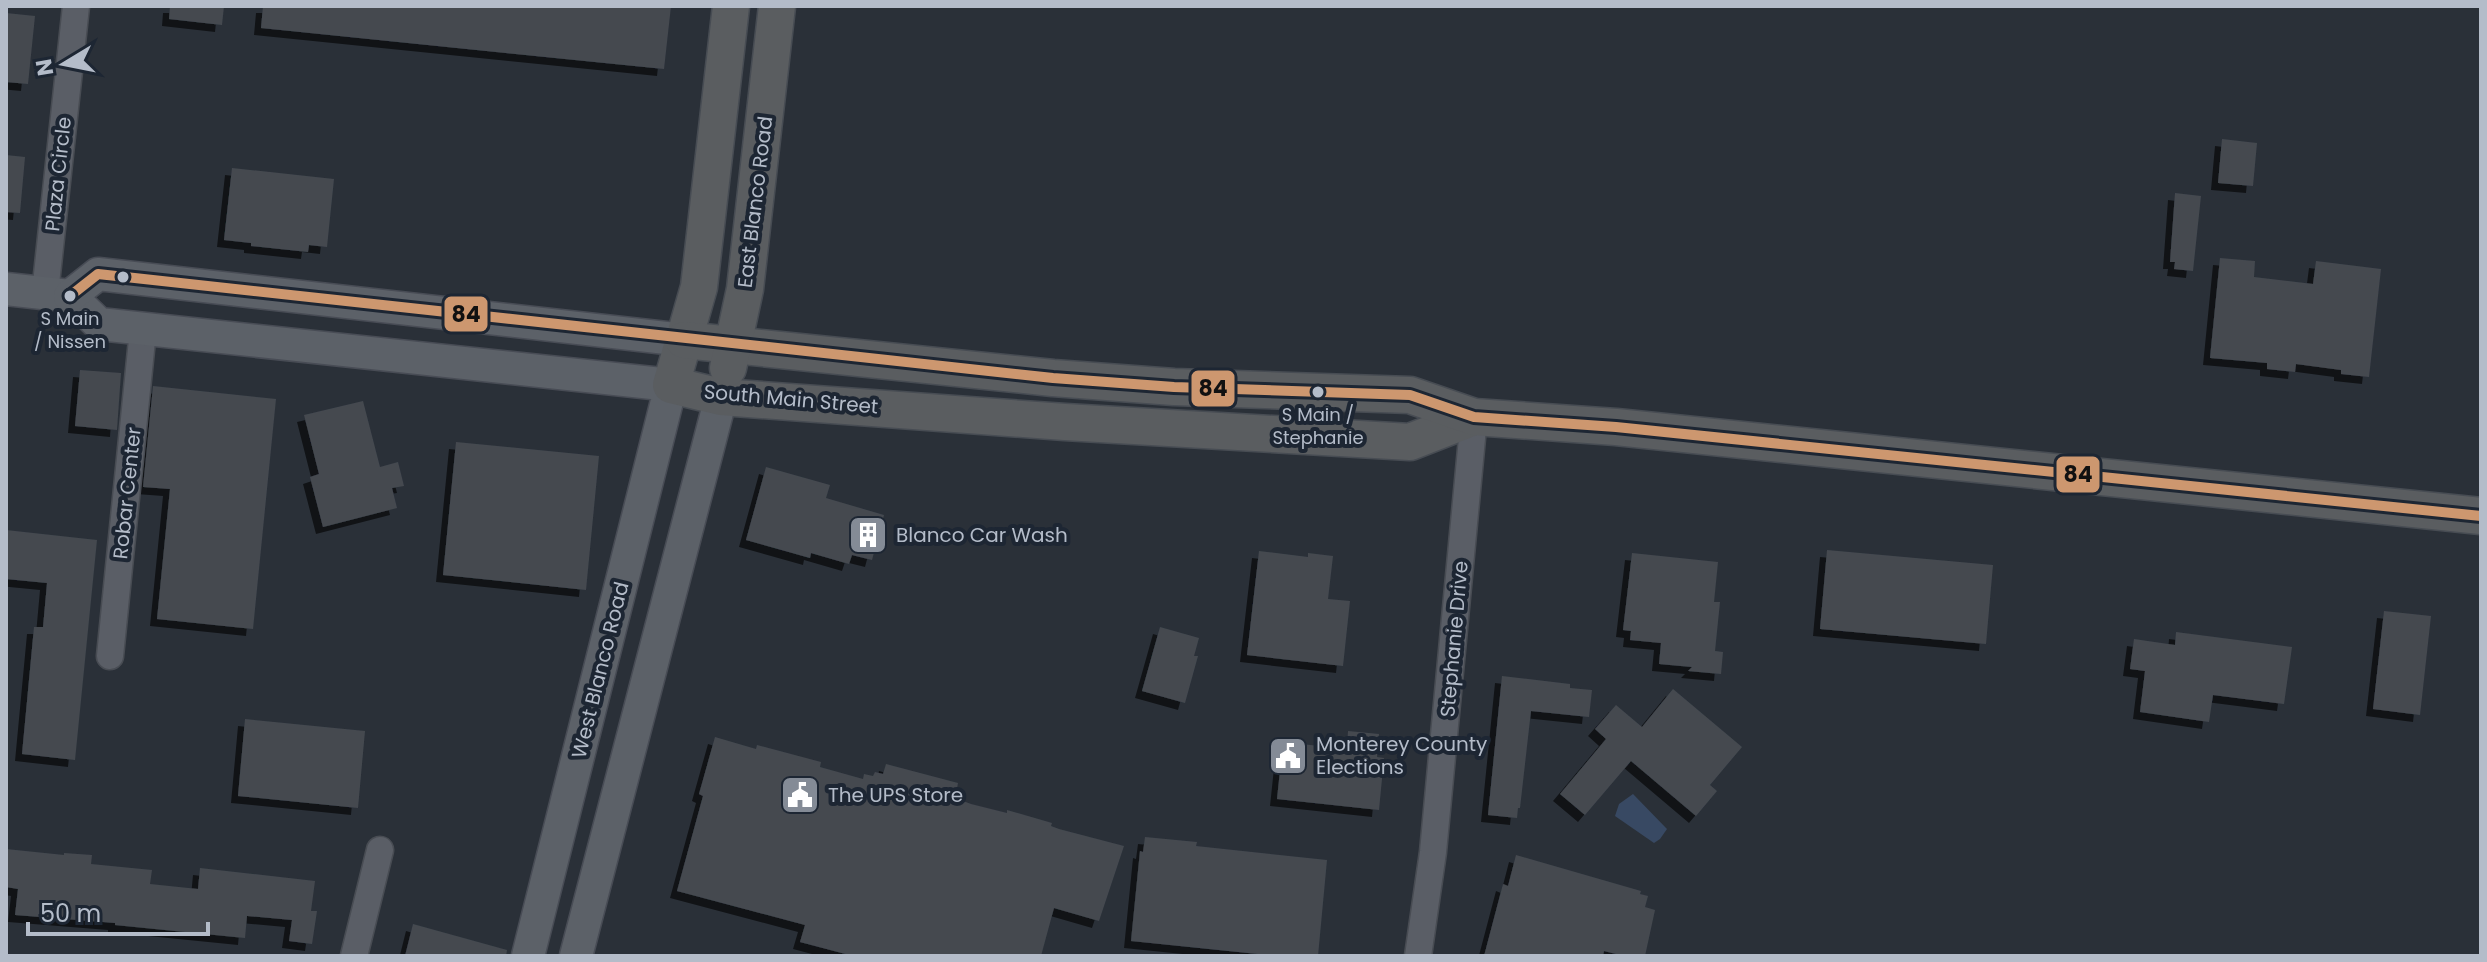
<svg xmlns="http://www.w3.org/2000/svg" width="2487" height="962" viewBox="0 0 2487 962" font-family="Poppins,sans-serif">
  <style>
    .water { fill: #384963 }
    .building { fill: #444950; filter: url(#shadow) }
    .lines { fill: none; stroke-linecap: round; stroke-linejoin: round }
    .minor-casing { stroke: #484c53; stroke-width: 29 }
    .major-casing { stroke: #484c55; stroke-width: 35 }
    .highway-casing { stroke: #474c53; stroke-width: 39 }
    .minor { stroke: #5a5e66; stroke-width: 26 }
    .major { stroke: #5c6168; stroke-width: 32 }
    .highway { stroke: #5a5d60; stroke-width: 36 }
    .bus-1-casing { stroke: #1d2633; stroke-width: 16 }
    .bus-1 { stroke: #cd976f; stroke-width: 10 }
    .bus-dot { fill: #b4bcc9; stroke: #1d2633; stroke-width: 3 }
    .labels { text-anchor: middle; stroke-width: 8; stroke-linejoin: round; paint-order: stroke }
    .bus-label { font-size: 18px; fill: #b4bcc9; stroke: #1d2633 }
    .street-label { font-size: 20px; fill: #b4bcc9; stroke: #1d2633 }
    .poi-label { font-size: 20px; fill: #b4bcc9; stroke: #1d2633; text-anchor: start }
    .line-badge { stroke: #1d2633; stroke-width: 3 }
    .pale-badge-label { font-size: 22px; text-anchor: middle; font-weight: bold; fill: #111 }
  </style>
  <defs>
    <filter id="shadow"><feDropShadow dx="-7" dy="7" stdDeviation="0" flood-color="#0009"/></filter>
  </defs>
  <rect width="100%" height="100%" fill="#2a3038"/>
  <polygon class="water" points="1633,794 1667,829 1660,839 1654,843 1615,816 1619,804"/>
  <g class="building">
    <polygon points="170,6 224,6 222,25 169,19"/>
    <polygon points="263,6 671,6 664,69 261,28"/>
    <polygon points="6,13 35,16 28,84 6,82"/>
    <polygon points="2222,139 2257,143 2253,186 2218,183"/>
    <polygon points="6,155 25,157 20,213 6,212"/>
    <polygon points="232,168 334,179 327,247 309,245 308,252 251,246 251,243 224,240"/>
    <polygon points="2175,193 2201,196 2193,271 2174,269 2175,262 2170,262"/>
    <polygon points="2220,258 2255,261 2254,277 2313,284 2316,261 2381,269 2369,377 2341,374 2341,370 2296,364 2295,372 2267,369 2267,363 2210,358"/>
    <polygon points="80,370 121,373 117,430 75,426"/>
    <polygon points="153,386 276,399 253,629 157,619 170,489 143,487"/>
    <polygon points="363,401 380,467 398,462 404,486 392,488 397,508 323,527 310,477 319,474 304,415"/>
    <polygon points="456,442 599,456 586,590 443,575"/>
    <polygon points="766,467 830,485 826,498 884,515 872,560 852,555 849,564 811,553 810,558 746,540"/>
    <polygon points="6,530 97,540 75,760 22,754 34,627 43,627 47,583 6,579"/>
    <polygon points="1827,550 1993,565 1986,644 1820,629"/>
    <polygon points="1259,551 1308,557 1308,553 1333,556 1328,599 1350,601 1343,666 1247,655"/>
    <polygon points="1632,553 1718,562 1714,602 1720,602 1715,651 1723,652 1721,674 1688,671 1692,667 1659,664 1661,643 1630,640 1631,631 1623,630"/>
    <polygon points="2384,611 2431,616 2420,715 2373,709"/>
    <polygon points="1160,627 1199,638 1194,656 1198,656 1185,703 1142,691"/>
    <polygon points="2176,632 2292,647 2284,704 2213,695 2209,722 2140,712 2145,671 2130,669 2134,639 2175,645"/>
    <polygon points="1502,676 1570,684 1570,688 1592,690 1589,717 1531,711 1520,808 1518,808 1517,818 1488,815"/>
    <polygon points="1673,689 1742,747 1710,785 1717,791 1696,816 1631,761 1585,815 1560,794 1606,739 1595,729 1616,705 1642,727"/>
    <polygon points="245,719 365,731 358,808 238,796"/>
    <polygon points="1348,731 1379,734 1377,757 1384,758 1379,810 1277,799 1283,742 1347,749"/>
    <polygon points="715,737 756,749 757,745 821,762 820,767 863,779 864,774 873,776 875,772 883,774 886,764 958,783 956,794 964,796 963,801 971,804 1007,813 1007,810 1052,823 1051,826 1059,829 1124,846 1099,921 1054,908 1041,956 853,956 800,942 805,925 677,891 703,796 699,794"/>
    <polygon points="1145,837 1197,842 1196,846 1327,860 1318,956 1277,956 1131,941 1140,851 1143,852"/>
    <polygon points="6,849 64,855 64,853 92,855 91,864 152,870 150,884 198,889 200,868 315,881 311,911 317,911 312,944 289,941 292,920 247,916 245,938 115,925 115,923 15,915 18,889 6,887"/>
    <polygon points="1516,855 1641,891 1640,894 1648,896 1645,907 1655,910 1645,956 1624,956 1604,951 1603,956 1484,956 1503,884 1508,886"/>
    <polygon points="413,924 507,950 506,956 405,956"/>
  </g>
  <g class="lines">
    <defs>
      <g id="minor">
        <polyline points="45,293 76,6"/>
        <polyline points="110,656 143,330"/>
        <polyline points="354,956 380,850"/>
        <polyline points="1418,956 1433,852 1474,417"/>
      </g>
      <g id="major">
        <polyline points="6,289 70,296 99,324 671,385 528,956"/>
        <polyline points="70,296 98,274 684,340"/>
        <polyline points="576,956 721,397"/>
      </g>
      <g id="highway">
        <polyline points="731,6 699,287 671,385 721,397 1065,422 1410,442 1474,417"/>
        <polyline points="684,340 1053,378 1174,387 1410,395 1474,417 1616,427 2481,516"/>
        <polyline points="728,368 745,289 777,6"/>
      </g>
    </defs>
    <use href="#minor" class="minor-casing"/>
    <use href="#major" class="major-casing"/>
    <use href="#highway" class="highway-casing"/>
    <use href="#minor" class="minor"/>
    <use href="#major" class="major"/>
    <use href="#highway" class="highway"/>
    <defs>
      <polyline id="bus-1" points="70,296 98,274 1053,378 1174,387 1410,395 1474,417 1616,427 2481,516"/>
    </defs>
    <use href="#bus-1" class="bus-1-casing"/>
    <use href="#bus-1" class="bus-1"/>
  </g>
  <defs>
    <symbol id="building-square" viewBox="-11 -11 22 22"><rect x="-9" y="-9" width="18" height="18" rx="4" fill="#848b96" stroke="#1d2633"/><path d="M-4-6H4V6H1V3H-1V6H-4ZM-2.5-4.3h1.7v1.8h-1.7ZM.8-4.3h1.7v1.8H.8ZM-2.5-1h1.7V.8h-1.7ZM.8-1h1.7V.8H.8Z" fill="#fff"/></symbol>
    <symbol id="civic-square" viewBox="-11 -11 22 22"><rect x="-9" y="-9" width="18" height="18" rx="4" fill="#848b96" stroke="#1d2633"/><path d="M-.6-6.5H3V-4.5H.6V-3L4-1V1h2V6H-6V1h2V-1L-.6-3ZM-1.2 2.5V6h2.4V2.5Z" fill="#fff"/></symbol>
  </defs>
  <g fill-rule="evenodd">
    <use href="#building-square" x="846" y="513" width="44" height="44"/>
    <use href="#civic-square" x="1266" y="734" width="44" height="44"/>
    <use href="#civic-square" x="778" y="773" width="44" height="44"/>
  </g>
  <g class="bus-dot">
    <circle cx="123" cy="277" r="7"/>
    <circle cx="70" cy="296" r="7"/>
    <circle cx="1318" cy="392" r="7"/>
  </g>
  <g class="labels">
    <g class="bus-label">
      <text x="70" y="325">S Main<tspan x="70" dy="23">/ Nissen</tspan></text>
      <text x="1318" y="421">S Main /<tspan x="1318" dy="23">Stephanie</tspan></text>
    </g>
    <g class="street-label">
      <text transform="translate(58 174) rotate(-84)" y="7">Plaza Circle</text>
      <text transform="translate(755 202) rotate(-83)" y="7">East Blanco Road</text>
      <text transform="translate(791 399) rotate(5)" y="7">South Main Street</text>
      <text transform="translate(127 493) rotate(-84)" y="7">Robar Center</text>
      <text transform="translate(1454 639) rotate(-85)" y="7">Stephanie Drive</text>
      <text transform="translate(600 670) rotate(-76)" y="7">West Blanco Road</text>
    </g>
    <g class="poi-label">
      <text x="896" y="542">Blanco Car Wash</text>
      <text x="1316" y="751">Monterey County<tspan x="1316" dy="23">Elections</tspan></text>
      <text x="828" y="802">The UPS Store</text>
    </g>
  </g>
  <g class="line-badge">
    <rect x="443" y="295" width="46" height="38" rx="8" fill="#cd976f"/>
    <rect x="1190" y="369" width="46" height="39" rx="8" fill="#cd976f"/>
    <rect x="2055" y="455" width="46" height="39" rx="8" fill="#cd976f"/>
  </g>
  <g class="pale-badge-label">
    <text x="466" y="322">84</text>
    <text x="1213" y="396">84</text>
    <text x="2078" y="482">84</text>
  </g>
  <rect width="2487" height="962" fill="none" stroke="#b4bcc9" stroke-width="16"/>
  <g transform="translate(64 64) rotate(260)" stroke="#1d2633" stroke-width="6" paint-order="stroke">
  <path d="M0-6L14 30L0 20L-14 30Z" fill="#b4bcc9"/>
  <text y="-12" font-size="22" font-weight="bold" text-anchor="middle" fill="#b4bcc9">N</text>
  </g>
  <path d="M28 922v12h180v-12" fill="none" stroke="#b4bcc9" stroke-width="4"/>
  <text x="40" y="922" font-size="24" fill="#b4bcc9" stroke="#1d2633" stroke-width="6" paint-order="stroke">50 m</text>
</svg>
